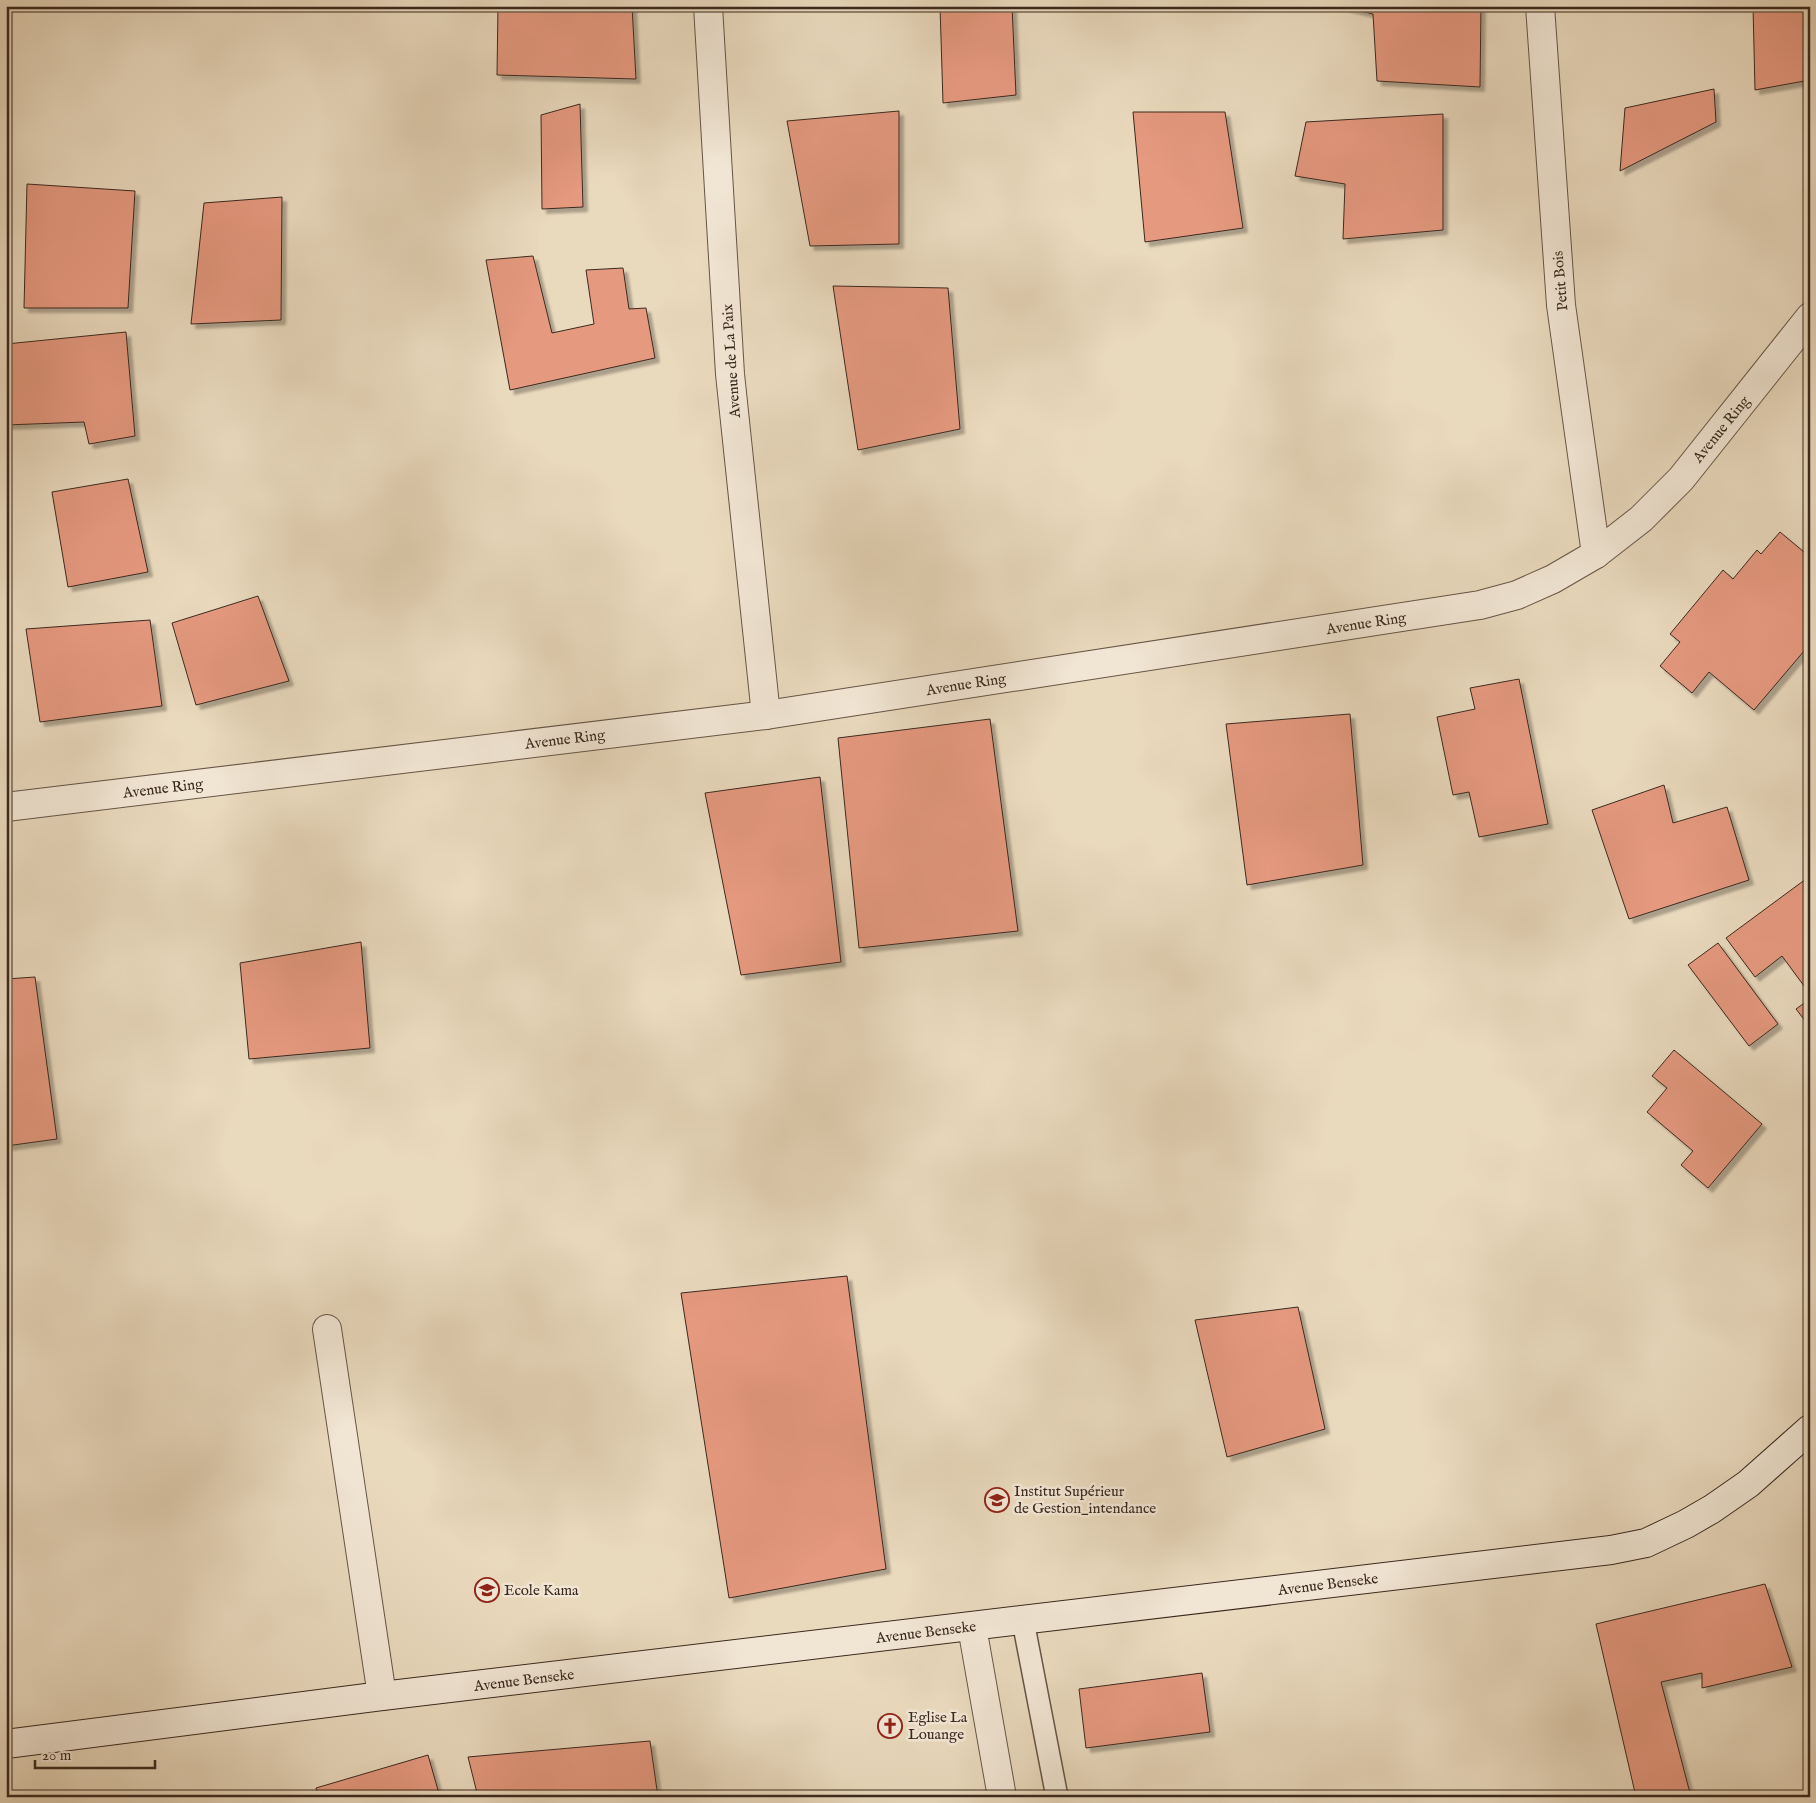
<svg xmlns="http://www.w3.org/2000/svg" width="1816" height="1803" viewBox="0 0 1816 1803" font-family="'IM FELL English',serif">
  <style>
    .building { fill: #e5997f; stroke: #3b291f; filter: url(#shadow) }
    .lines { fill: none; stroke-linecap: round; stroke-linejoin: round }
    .lane-casing { stroke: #665546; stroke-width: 24 }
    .street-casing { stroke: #665546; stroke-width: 30 }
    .secondary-casing { stroke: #3b291f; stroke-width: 30 }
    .lane { stroke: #f1e6d4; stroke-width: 21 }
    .street { stroke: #f1e6d4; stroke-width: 28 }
    .secondary { stroke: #f1e6d4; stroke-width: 28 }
    .labels { text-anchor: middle; stroke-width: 5; stroke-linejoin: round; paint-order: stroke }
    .street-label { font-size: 15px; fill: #3b291f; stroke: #f1e6d4 }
    .poi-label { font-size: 15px; fill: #3b291f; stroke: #f1e6d4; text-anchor: start }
  </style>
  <defs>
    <filter id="shadow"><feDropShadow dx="4.5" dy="4.5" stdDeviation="1" flood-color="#0004"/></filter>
  </defs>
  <rect width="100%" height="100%" fill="#e9d9bd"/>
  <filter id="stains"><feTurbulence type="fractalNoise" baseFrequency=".004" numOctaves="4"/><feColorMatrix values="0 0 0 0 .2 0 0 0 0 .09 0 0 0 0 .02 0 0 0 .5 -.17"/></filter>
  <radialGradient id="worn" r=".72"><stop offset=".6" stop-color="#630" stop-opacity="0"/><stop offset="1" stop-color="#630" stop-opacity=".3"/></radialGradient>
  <g class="building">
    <polygon points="498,6 632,6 636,79 497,75"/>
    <polygon points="940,6 1012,6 1016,95 943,103"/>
    <polygon points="1481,6 1480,87 1377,81 1373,14 1344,7"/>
    <polygon points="1753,6 1810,6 1810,80 1755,90"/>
    <polygon points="1714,89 1716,122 1620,171 1625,108"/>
    <polygon points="580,104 583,207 542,209 541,115"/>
    <polygon points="899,111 899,244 810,246 787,121"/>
    <polygon points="1133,112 1225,112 1243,228 1145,242"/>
    <polygon points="1443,114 1443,230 1343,239 1345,184 1295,176 1306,122"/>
    <polygon points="27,184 135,191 128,308 24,308"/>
    <polygon points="282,197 281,320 191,324 204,203"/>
    <polygon points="533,256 552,333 594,324 586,270 623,268 629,309 646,308 655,358 510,390 486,260"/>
    <polygon points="833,286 948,288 960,429 858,450"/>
    <polygon points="126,332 135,436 89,444 84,422 6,425 6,344"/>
    <polygon points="128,479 148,572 68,587 52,492"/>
    <polygon points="1780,532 1810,557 1810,644 1754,710 1709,672 1692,693 1660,666 1680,642 1670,634 1723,570 1733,579 1757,550 1761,554"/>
    <polygon points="258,596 289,681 196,705 172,623"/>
    <polygon points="150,620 162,706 40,722 26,629"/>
    <polygon points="1519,679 1548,824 1479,837 1469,792 1453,795 1437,717 1475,709 1470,688"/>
    <polygon points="1350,714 1363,865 1247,885 1226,724"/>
    <polygon points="990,719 1018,931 859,948 838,738"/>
    <polygon points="820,777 841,962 741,975 705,793"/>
    <polygon points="1664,785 1673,823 1727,807 1749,880 1629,919 1592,810"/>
    <polygon points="1810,876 1810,994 1782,956 1755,977 1726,938"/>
    <polygon points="361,942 370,1048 249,1059 240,963"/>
    <polygon points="1718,943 1778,1024 1749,1046 1688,965"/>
    <polygon points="35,977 57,1139 6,1146 6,979"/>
    <polygon points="1810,999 1810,1027 1796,1009"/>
    <polygon points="1674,1050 1762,1124 1708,1188 1681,1165 1693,1151 1647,1112 1667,1088 1652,1076"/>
    <polygon points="847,1276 886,1569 729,1598 681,1293"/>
    <polygon points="1298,1307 1325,1429 1227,1457 1195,1320"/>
    <polygon points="1765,1584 1792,1667 1702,1688 1702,1673 1661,1682 1691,1797 1636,1797 1596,1624"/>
    <polygon points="1202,1673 1210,1732 1086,1748 1079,1689"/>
    <polygon points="650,1741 658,1797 478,1797 468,1757"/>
    <polygon points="428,1755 440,1797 318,1797 316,1788"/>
  </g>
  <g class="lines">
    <defs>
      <polyline id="lane" points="1023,1621 1057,1797"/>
      <g id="street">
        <polyline points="708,6 730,374 766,715"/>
        <polyline points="1540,6 1561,305 1596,554"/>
        <polyline points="6,807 766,715 1480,605 1517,595 1553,579 1596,554 1641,519 1681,479 1810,317"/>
        <polyline points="327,1329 382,1696"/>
        <polyline points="972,1627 1002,1797"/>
      </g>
      <polyline id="secondary" points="6,1744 382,1696 1611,1550 1646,1543 1686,1524 1712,1509 1748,1484 1810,1429"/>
    </defs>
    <use href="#lane" class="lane-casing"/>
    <use href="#street" class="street-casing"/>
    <use href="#secondary" class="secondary-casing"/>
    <use href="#lane" class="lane"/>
    <use href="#street" class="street"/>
    <use href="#secondary" class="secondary"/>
  </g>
  <defs>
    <symbol id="university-ring" viewBox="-11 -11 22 22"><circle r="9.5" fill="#f1e6d4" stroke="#8f2418" stroke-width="1.5"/><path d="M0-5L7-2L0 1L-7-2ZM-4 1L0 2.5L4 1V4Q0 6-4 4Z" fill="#8f2418"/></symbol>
    <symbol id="school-ring" viewBox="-11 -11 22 22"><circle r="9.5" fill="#f1e6d4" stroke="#8f2418" stroke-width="1.5"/><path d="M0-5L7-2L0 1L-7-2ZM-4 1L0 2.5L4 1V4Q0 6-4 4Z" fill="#8f2418"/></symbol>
    <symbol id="church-ring" viewBox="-11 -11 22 22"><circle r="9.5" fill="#f1e6d4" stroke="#8f2418" stroke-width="1.5"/><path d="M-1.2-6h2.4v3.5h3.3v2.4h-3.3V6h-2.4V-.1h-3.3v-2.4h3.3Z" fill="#8f2418"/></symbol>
  </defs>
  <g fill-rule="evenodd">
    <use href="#university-ring" x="983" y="1486" width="28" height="28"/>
    <use href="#school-ring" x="473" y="1576" width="28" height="28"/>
    <use href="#church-ring" x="876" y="1712" width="28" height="28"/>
  </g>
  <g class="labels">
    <g class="street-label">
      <text transform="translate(1560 281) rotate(-95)" y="5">Petit Bois</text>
      <text transform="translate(731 361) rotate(-94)" y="5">Avenue de La Paix</text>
      <text transform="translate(1721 429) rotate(-51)" y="5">Avenue Ring</text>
      <text transform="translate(1366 623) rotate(-9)" y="5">Avenue Ring</text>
      <text transform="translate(966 684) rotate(-9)" y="5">Avenue Ring</text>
      <text transform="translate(565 739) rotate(-7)" y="5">Avenue Ring</text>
      <text transform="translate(163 788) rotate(-7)" y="5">Avenue Ring</text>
      <text transform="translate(1328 1584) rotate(-7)" y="5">Avenue Benseke</text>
      <text transform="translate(926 1632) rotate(-7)" y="5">Avenue Benseke</text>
      <text transform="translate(524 1680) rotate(-7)" y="5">Avenue Benseke</text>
    </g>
    <g class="poi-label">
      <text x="1014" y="1496">Institut Supérieur<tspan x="1014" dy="17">de Gestion_intendance</tspan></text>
      <text x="504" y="1595">Ecole Kama</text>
      <text x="908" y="1722">Eglise La<tspan x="908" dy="17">Louange</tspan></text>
    </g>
  </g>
  <rect width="1816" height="1803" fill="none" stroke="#e9d9bd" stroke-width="25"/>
  <rect x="8" y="8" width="1801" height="1788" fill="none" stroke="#3b291f" stroke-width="2.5"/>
  <rect x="12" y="12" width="1791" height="1778" fill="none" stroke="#3b291f"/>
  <path d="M35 1760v8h120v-8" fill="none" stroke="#3b291f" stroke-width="2.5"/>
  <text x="42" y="1760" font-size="15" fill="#3b291f" stroke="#f1e6d4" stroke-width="4" paint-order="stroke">20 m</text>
  <rect width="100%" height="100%" filter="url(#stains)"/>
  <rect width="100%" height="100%" fill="url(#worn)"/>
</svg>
